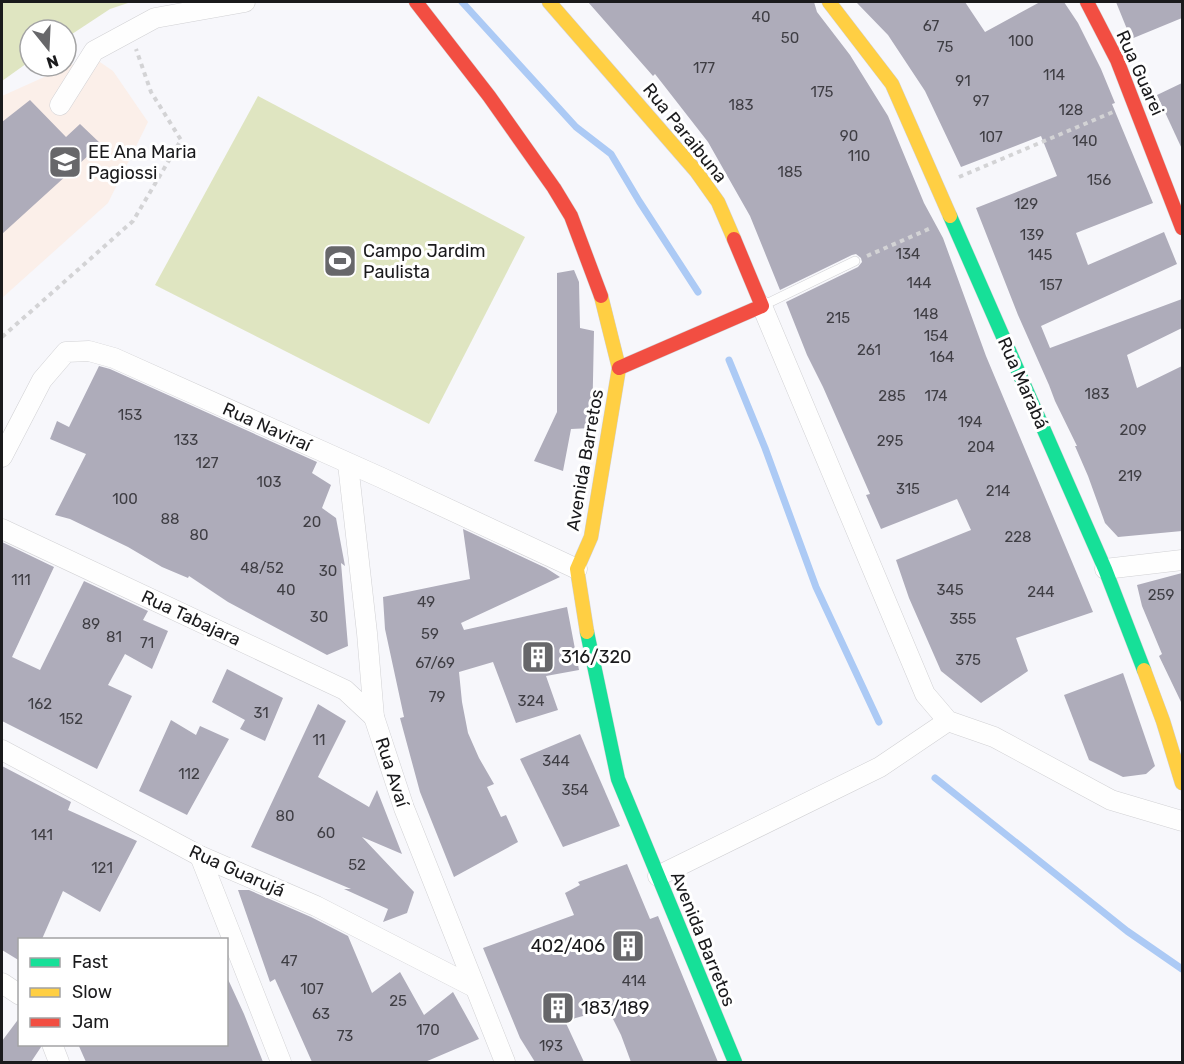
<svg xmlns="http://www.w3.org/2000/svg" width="1184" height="1064" viewBox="0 0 1184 1064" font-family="Rubik,sans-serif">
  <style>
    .education { fill: #fbefe9 }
    .green { fill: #dfe5c1 }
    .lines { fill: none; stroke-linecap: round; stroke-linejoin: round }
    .stream { stroke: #accaf5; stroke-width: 7 }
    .building { fill: #aeacba }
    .lane-casing { stroke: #d1d1d4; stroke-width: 10 }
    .street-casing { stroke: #d1d1d4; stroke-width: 21 }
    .fast-casing { stroke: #d1d1d4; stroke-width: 15 }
    .slow-casing { stroke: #d1d1d4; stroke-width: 15 }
    .jam-casing { stroke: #d1d1d4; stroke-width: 15 }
    .path { stroke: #d3d3d5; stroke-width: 4; stroke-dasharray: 4.5 4.5; stroke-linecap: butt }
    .lane { stroke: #fefefe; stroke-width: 9 }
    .street { stroke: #fefefe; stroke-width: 20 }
    .fast { stroke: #16e098; stroke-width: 14 }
    .slow { stroke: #ffcf43; stroke-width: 14 }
    .jam { stroke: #f24e42; stroke-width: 14 }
    .labels { text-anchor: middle; stroke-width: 6; stroke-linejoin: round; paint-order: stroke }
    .number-label { font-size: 15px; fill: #3f3e44 }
    .street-label { font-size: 18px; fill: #1a1a1c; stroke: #fff }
    .poi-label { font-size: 18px; fill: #1a1a1c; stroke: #fff; text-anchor: start }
  </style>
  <rect width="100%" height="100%" fill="#f7f7fb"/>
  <polygon class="education" points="91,56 113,71 148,122 108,203 2,298 2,96"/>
  <g class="green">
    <polygon points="2,2 131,2 110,9 66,38 66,30 30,30 30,61 2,81"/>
    <polygon points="258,96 525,237 429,424 155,285"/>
  </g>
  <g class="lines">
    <g class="stream">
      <polyline points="462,2 576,127 611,154 639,201 698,292"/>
      <polyline points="729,360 765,448 816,587 879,722"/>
      <polyline points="935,778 1127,931 1182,969"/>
    </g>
  </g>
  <g class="building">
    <polygon points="588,2 814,2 817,12 850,55 888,116 924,203 943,238 986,356 1093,612 1016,638 1028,671 981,703 941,671 909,598 896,560 971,530 957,499 881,529 866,495 870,494 823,387 807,355 786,302 858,267 862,262 861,258 856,254 852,255 780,290 750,216 708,142 655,74 653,76"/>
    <polygon points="856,2 965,2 985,32 1040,2 1064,2 1078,23 1101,69 1115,103 1112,104 1153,203 1076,233 1088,265 1164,232 1177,264 1041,326 1050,348 1182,299 1182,328 1127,355 1137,388 1182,366 1182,531 1118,537 1105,523 1088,476 1075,446 1077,446 1055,401 1049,385 1018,315 976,208 1057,176 1041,136 961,167 925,91 888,35"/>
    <polygon points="1116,2 1182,2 1182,18 1131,39"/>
    <polygon points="1182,83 1182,149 1157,95"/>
    <polygon points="30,100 66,137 80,124 101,144 2,234 2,122"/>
    <polygon points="574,270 579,282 580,328 594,331 592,428 571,429 563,471 534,461 557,412 557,273"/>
    <polygon points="99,366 110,369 317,462 312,473 331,485 322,508 336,518 345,566 341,563 348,646 327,655 228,602 189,576 188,578 162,567 128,547 70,519 55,515 86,454 50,439 57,421 69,427"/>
    <polygon points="463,529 546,568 560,577 461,623 464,630 567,607 579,670 546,676 558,710 516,723 493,662 459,672 462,702 468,733 479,758 494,784 487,787 501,817 506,815 518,842 454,877 420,792 400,718 404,717 385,629 383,597 470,579"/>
    <polygon points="2,542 54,567 12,657 40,670 84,581 148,611 143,620 168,631 152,669 125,654 108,685 132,696 97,769 2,721"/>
    <polygon points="1182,573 1182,704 1159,656 1162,654 1142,606 1137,585"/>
    <polygon points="227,669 283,698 265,741 240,729 245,720 212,702"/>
    <polygon points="1123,673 1155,766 1146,774 1123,777 1089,760 1064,695"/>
    <polygon points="318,704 346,721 318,777 369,807 377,790 402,854 362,837 414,892 407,913 383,922 388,909 344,889 351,889 251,847"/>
    <polygon points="171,720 196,735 200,726 229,739 187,815 139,791"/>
    <polygon points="580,734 620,826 563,847 520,759"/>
    <polygon points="2,766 71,802 68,810 137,841 100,912 63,891 42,939 20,939 20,961 2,950"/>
    <polygon points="627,864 650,919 658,916 718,1062 631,1062 621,1035 608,1009 565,1021 584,1062 535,1062 520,1038 483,948 574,915 565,893 580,885 578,882"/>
    <polygon points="238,890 249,890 311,917 348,936 372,993 400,972 424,1015 453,992 479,1039 425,1062 312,1062 275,979 270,982"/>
    <polygon points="226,975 244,1014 263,1062 86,1062 78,1044 226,1044"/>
    <polygon points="20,1017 20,1044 40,1044 41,1047 31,1062 2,1062 2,1041"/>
  </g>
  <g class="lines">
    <defs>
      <polyline id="lane" points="764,305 855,261"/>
      <g id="street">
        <polyline points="60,105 94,51 155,18 245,2"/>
        <polyline points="762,306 925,694 948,721 994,737 1111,800 1182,821"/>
        <polyline points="2,457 42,380 66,352 89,351 114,358 382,478 577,569"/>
        <polyline points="348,464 367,633 374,717 404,808 505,1062"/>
        <polyline points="2,529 345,690 374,717"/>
        <polyline points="1105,569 1182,560"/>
        <polyline points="2,750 200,856 316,906 474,987"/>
        <polyline points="200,856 281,1062"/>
        <polyline points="658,876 880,767 948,721"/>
        <polyline points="2,983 20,995"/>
        <polyline points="52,1044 59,1062"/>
      </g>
      <g id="fast">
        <polyline points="950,216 1105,569 1144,670"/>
        <polyline points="587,632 618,779 735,1062"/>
      </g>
      <g id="slow">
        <polyline points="549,2 696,171 718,202 734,239"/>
        <polyline points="829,2 892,84 950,216"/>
        <polyline points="587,632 577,569 591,537 619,368 601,296"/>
        <polyline points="1144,670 1163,721 1182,783"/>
      </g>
      <g id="jam">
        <polyline points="416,2 489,96 554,188 571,216 601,296"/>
        <polyline points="1087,2 1117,60 1182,228"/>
        <polyline points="619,368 762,306 734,239"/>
      </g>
    </defs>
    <use href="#lane" class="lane-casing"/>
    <use href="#street" class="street-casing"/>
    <use href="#fast" class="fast-casing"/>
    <use href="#slow" class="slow-casing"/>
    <use href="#jam" class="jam-casing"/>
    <g class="path">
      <polyline points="959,177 1113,112"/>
      <polyline points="867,256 931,228"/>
      <polyline points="2,337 133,221 181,140 151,92 136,49"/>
    </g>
    <use href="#lane" class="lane"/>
    <use href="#street" class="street"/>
    <use href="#fast" class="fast"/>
    <use href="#slow" class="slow"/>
    <use href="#jam" class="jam"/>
  </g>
  <defs>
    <symbol id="school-square" viewBox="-11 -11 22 22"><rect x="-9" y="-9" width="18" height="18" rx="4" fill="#67676a" stroke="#fff"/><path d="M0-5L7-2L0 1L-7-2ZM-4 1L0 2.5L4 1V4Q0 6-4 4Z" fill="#fff"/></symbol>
    <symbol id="stadium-square" viewBox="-11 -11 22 22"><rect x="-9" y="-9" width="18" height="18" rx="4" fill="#67676a" stroke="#fff"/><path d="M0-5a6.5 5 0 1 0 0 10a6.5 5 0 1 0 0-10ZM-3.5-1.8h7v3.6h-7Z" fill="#fff"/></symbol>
    <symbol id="building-square" viewBox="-11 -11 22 22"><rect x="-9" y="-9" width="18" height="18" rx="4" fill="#67676a" stroke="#fff"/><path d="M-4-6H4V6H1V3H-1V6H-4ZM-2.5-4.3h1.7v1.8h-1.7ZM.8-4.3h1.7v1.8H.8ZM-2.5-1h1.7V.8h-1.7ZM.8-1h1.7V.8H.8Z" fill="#fff"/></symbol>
  </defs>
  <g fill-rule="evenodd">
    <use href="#school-square" x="46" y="143" width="38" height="38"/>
    <use href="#stadium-square" x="321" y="242" width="38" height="38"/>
    <use href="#building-square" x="519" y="638" width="38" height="38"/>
    <use href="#building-square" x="609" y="927" width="38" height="38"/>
    <use href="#building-square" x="539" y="989" width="38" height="38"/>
  </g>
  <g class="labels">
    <g class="number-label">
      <text x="761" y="22">40</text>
      <text x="931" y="31">67</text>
      <text x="790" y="43">50</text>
      <text x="1021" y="46">100</text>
      <text x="945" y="52">75</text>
      <text x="704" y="73">177</text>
      <text x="1054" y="80">114</text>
      <text x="963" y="86">91</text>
      <text x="822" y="97">175</text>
      <text x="981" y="106">97</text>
      <text x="741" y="110">183</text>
      <text x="1071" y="115">128</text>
      <text x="849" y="141">90</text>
      <text x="991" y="142">107</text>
      <text x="1085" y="146">140</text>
      <text x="859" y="161">110</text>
      <text x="790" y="177">185</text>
      <text x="1099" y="185">156</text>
      <text x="1026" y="209">129</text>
      <text x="1032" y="240">139</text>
      <text x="908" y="259">134</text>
      <text x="1040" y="260">145</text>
      <text x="919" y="288">144</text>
      <text x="1051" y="290">157</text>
      <text x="926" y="319">148</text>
      <text x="838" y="323">215</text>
      <text x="936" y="341">154</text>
      <text x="869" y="355">261</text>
      <text x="942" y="362">164</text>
      <text x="1097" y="399">183</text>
      <text x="892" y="401">285</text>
      <text x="936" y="401">174</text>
      <text x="130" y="420">153</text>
      <text x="970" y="427">194</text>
      <text x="1133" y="435">209</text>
      <text x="186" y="445">133</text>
      <text x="890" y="446">295</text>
      <text x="981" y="452">204</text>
      <text x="207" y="468">127</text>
      <text x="1130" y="481">219</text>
      <text x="269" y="487">103</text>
      <text x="908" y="494">315</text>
      <text x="998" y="496">214</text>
      <text x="125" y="504">100</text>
      <text x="170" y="524">88</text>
      <text x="312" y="527">20</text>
      <text x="199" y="540">80</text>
      <text x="1018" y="542">228</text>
      <text x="262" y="573">48/52</text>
      <text x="328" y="576">30</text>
      <text x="21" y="585">111</text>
      <text x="286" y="595">40</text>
      <text x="950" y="595">345</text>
      <text x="1041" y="597">244</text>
      <text x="1161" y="600">259</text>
      <text x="426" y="607">49</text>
      <text x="319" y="622">30</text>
      <text x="963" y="624">355</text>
      <text x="91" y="629">89</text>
      <text x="430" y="639">59</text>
      <text x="114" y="642">81</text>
      <text x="147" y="648">71</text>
      <text x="968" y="665">375</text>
      <text x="435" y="668">67/69</text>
      <text x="437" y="702">79</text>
      <text x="531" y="706">324</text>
      <text x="40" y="709">162</text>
      <text x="261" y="718">31</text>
      <text x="71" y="724">152</text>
      <text x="319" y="745">11</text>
      <text x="556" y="766">344</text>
      <text x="189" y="779">112</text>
      <text x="575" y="795">354</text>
      <text x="285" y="821">80</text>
      <text x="326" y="838">60</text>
      <text x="42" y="840">141</text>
      <text x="357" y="870">52</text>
      <text x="102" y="873">121</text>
      <text x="289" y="966">47</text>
      <text x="634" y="986">414</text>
      <text x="312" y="994">107</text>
      <text x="398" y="1006">25</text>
      <text x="321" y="1019">63</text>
      <text x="428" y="1035">170</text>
      <text x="345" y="1041">73</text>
      <text x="551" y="1051">193</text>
    </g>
    <g class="street-label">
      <text transform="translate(1140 73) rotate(66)" y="6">Rua Guarei</text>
      <text transform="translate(685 133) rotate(51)" y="6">Rua Paraibuna</text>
      <text transform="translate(1023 383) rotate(66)" y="6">Rua Marabá</text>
      <text transform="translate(267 427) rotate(24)" y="6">Rua Naviraí</text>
      <text transform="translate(585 460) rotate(-80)" y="6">Avenida Barretos</text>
      <text transform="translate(191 618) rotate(25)" y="6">Rua Tabajara</text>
      <text transform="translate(392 772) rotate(72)" y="6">Rua Avaí</text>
      <text transform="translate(237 871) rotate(24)" y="6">Rua Guarujá</text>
      <text transform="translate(703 939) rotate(68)" y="6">Avenida Barretos</text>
    </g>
    <g class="poi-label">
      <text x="88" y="158">EE Ana Maria<tspan x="88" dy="21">Pagiossi</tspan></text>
      <text x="363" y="257">Campo Jardim<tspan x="363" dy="21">Paulista</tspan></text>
      <text x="561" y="663">316/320</text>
      <text x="605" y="952" text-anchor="end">402/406</text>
      <text x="581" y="1014">183/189</text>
    </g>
  </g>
  <rect width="1184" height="1064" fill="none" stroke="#1a1a1c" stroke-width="6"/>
  <rect x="18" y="938" width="210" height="108" fill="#ffffff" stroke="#a3a3a4" stroke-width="1.5"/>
  <rect x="30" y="958" width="30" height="9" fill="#16e098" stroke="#a3a3a4" stroke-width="1.5"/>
  <text x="72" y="968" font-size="18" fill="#1a1a1c">Fast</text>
  <rect x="30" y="988" width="30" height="9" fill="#ffcf43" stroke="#a3a3a4" stroke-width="1.5"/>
  <text x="72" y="998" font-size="18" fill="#1a1a1c">Slow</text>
  <rect x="30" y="1018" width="30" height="9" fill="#f24e42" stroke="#a3a3a4" stroke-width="1.5"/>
  <text x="72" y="1028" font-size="18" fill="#1a1a1c">Jam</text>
  <g transform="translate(48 48) rotate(162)"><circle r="28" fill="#ffffff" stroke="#a3a3a4" stroke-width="1.5"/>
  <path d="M0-4.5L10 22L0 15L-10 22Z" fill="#67676a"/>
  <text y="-9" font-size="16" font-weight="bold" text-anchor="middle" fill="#1a1a1c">N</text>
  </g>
</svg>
